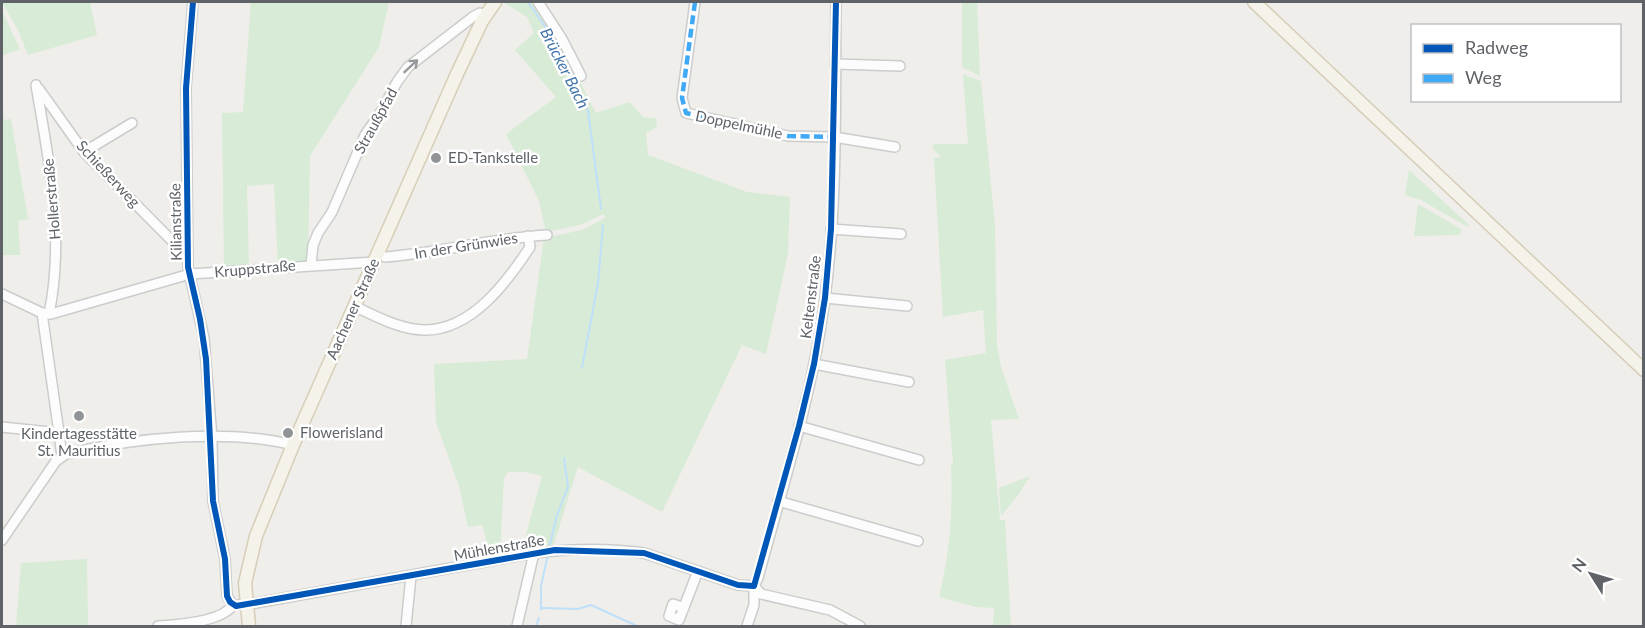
<svg xmlns="http://www.w3.org/2000/svg" width="1645" height="628" viewBox="0 0 1645 628" font-family="Lato,sans-serif">
  <style>
    .green { fill: #d8ebd6 }
    .lines { fill: none; stroke-linecap: round; stroke-linejoin: round }
    .stream { stroke: #bfe0f9; stroke-width: 2 }
    .minor-casing { stroke: #cbcccc; stroke-width: 12 }
    .major-casing { stroke: #d7ceb8; stroke-width: 15 }
    .minor { stroke: #fdfcfc; stroke-width: 9 }
    .major { stroke: #f4f2e9; stroke-width: 12 }
    .quiet { stroke: #3fa9f5; stroke-width: 4.5; stroke-dasharray: 9 4.5; stroke-linecap: butt }
    .cycleway-casing { stroke: #fff; stroke-width: 10 }
    .cycleway { stroke: #0057b8; stroke-width: 6 }
    .oneway { stroke: #96999c }
    .poi-dot { fill: #919496; stroke: #fff; stroke-width: 2 }
    .labels { text-anchor: middle; stroke-width: 5; stroke-linejoin: round; paint-order: stroke }
    .street-label { font-size: 15px; fill: #5f6368; stroke: #fff }
    .poi-label { font-size: 15px; fill: #5f6368; stroke: #fff; text-anchor: start }
    .water-label { font-size: 16px; font-style: italic; fill: #4174aa; stroke: #fff }
  </style>
  <rect width="100%" height="100%" fill="#efeeea"/>
  <g class="green">
    <polygon points="2,2 90,2 97,35 28,55 18,30"/>
    <polygon points="251,2 389,2 379,47 310,156 308,261 278,265 274,184 247,186 249,268 224,268 222,113 243,112"/>
    <polygon points="503,2 531,2 558,39 596,113 630,102 643,117 656,118 657,127 646,133 648,155 747,192 790,197 788,253 766,354 742,345 662,512 578,467 553,547 522,549 542,476 526,472 508,472 504,478 500,554 491,555 482,525 468,527 459,486 436,423 434,364 527,359 544,238 582,230 605,218 604,214 580,225 546,232 539,201 506,134 556,97 515,50 534,33 527,17"/>
    <polygon points="962,2 977,2 980,76 962,67"/>
    <polygon points="2,11 20,49 2,56"/>
    <path d="M963 74 981 81 995 226 997 345 1001 367 1019 419 991 420 1000 520H1005L1011 626H993L994 608 976 607 939 597C950 552 953 511 951 465L953 464 945 360 986 353 983 310 943 317 934 158 941 157 933 149V144H968Z"/>
    <polygon points="2,103 4,120 11,119 28,219 18,221 20,255 2,255"/>
    <polygon points="1409,170 1469,225 1468,227 1421,200 1405,195"/>
    <polygon points="1418,204 1461,229 1460,235 1414,236"/>
    <polygon points="1030,476 1019,494 1001,516 999,488"/>
    <polygon points="87,559 88,626 16,626 21,563"/>
  </g>
  <g class="lines">
    <g class="stream">
      <polyline points="528,2 555,41 588,111 601,209"/>
      <polyline points="582,368 598,283 603,225"/>
      <polyline points="549,548 557,515 568,487 564,458"/>
      <polyline points="542,608 578,609 591,605 637,626"/>
      <polyline points="541,610 541,586 548,554"/>
      <polyline points="536,626 539,618"/>
    </g>
    <defs>
      <g id="minor">
        <path d="M193 2 186 88 188 267 204 338 212 438 213 501 225 559 227 596 233 605H245L534 553C569 549 609 548 644 553L738 585 754 586 761 594 830 610 860 626"/>
        <polyline points="538,2 562,39 581,76"/>
        <polyline points="695,2 682,98 686,113 788,136 834,137 895,147"/>
        <polyline points="835,64 900,66"/>
        <path d="M36 85C49 162 65 236 49 314"/>
        <polyline points="39,89 84,152 188,257"/>
        <polyline points="84,152 132,123"/>
        <polyline points="831,229 901,234"/>
        <path d="M385 257C440 253 492 238 547 235"/>
        <polyline points="311,265 313,245 318,233 332,212 365,135 383,109 397,82 408,67 474,16 480,13 485,16"/>
        <polyline points="2,294 42,313 51,314 190,274 374,262"/>
        <polyline points="825,298 907,306"/>
        <path d="M354 306C375 316 401 330 425 330 472 330 507 282 530 247L528 236"/>
        <polyline points="42,313 59,433"/>
        <polyline points="814,364 909,382"/>
        <polyline points="799,426 919,460"/>
        <polyline points="2,427 59,433 62,456"/>
        <polyline points="778,501 918,541"/>
        <path d="M2 540 56 461 66 454C134 438 225 428 293 445"/>
        <polyline points="684,608 673,604 669,616 679,620 698,571"/>
        <path d="M158 626C177 625 222 622 233 605"/>
        <polyline points="406,626 411,576"/>
        <polyline points="517,626 534,553"/>
        <path d="M747 626 754 605V586L758 578C783 485 813 393 825 298 838 200 835 100 836 2"/>
      </g>
      <g id="major">
        <polyline points="1254,2 1644,370"/>
        <polyline points="249,626 245,583 256,536 293,445 457,74 482,21 495,2"/>
      </g>
    </defs>
    <use href="#minor" class="minor-casing"/>
    <use href="#major" class="major-casing"/>
    <use href="#minor" class="minor"/>
    <use href="#major" class="major"/>
    <polyline class="quiet" points="695,2 682,98 686,113 788,136 834,137"/>
    <defs>
      <polyline id="cycleway" points="193,2 186,88 188,267 200,319 206,359 213,501 225,559 227,596 230,602 236,606 555,550 644,553 738,585 754,586 799,426 814,364 825,298 831,229 836,2"/>
    </defs>
    <use href="#cycleway" class="cycleway-casing"/>
    <use href="#cycleway" class="cycleway"/>
  </g>
  <defs><path id="oneway-shaft" d="M-6 0H5M1.5-3L5.5 0L1.5 3" fill="none" stroke-width="1.6" stroke-linecap="round" stroke-linejoin="round" transform="scale(1.5)"/></defs>
  <use class="oneway" href="#oneway-shaft" transform="translate(411 66) rotate(-43)"/>
  <g class="poi-dot">
    <circle cx="436" cy="158" r="6"/>
    <circle cx="79" cy="416" r="6"/>
    <circle cx="288" cy="433" r="6"/>
  </g>
  <g class="labels">
    <g class="street-label">
      <text transform="translate(376 121) rotate(-61)" y="5">Straußpfad</text>
      <text transform="translate(739 125) rotate(12)" y="5">Doppelmühle</text>
      <text transform="translate(108 174) rotate(47)" y="5">Schießerweg</text>
      <text transform="translate(52 199) rotate(-95)" y="5">Hollerstraße</text>
      <text transform="translate(176 222) rotate(-91)" y="5">Kilianstraße</text>
      <text transform="translate(466 246) rotate(-9)" y="5">In der Grünwies</text>
      <text transform="translate(255 269) rotate(-5)" y="5">Kruppstraße</text>
      <text transform="translate(811 297) rotate(-83)" y="5">Keltenstraße</text>
      <text transform="translate(353 309) rotate(-66)" y="5">Aachener Straße</text>
      <text transform="translate(499 548) rotate(-10)" y="5">Mühlenstraße</text>
    </g>
    <g class="poi-label">
      <text x="448" y="163">ED-Tankstelle</text>
      <text x="300" y="438">Flowerisland</text>
      <text x="79" y="439" text-anchor="middle">Kindertagesstätte<tspan x="79" dy="17">St. Mauritius</tspan></text>
    </g>
    <g class="water-label">
      <text transform="translate(565 68) rotate(63)" y="6">Brücker Bach</text>
    </g>
  </g>
  <rect width="1645" height="628" fill="none" stroke="#5f6368" stroke-width="6"/>
  <rect x="1411" y="24" width="210" height="78" fill="#ffffff" stroke="#bfc1c3" stroke-width="1.5"/>
  <rect x="1423" y="44" width="30" height="9" fill="#0057b8" stroke="#bfc1c3" stroke-width="1.5"/>
  <text x="1465" y="54" font-size="18" fill="#5f6368">Radweg</text>
  <rect x="1423" y="74" width="30" height="9" fill="#3fa9f5" stroke="#bfc1c3" stroke-width="1.5"/>
  <text x="1465" y="84" font-size="18" fill="#5f6368">Weg</text>
  <g transform="translate(1591 574) rotate(307)" stroke="#ffffff" stroke-width="4.5" paint-order="stroke">
  <path d="M0-4.5L10 22L0 15L-10 22Z" fill="#5f6368"/>
  <text y="-9" font-size="16" font-weight="bold" text-anchor="middle" fill="#5f6368">N</text>
  </g>
</svg>
